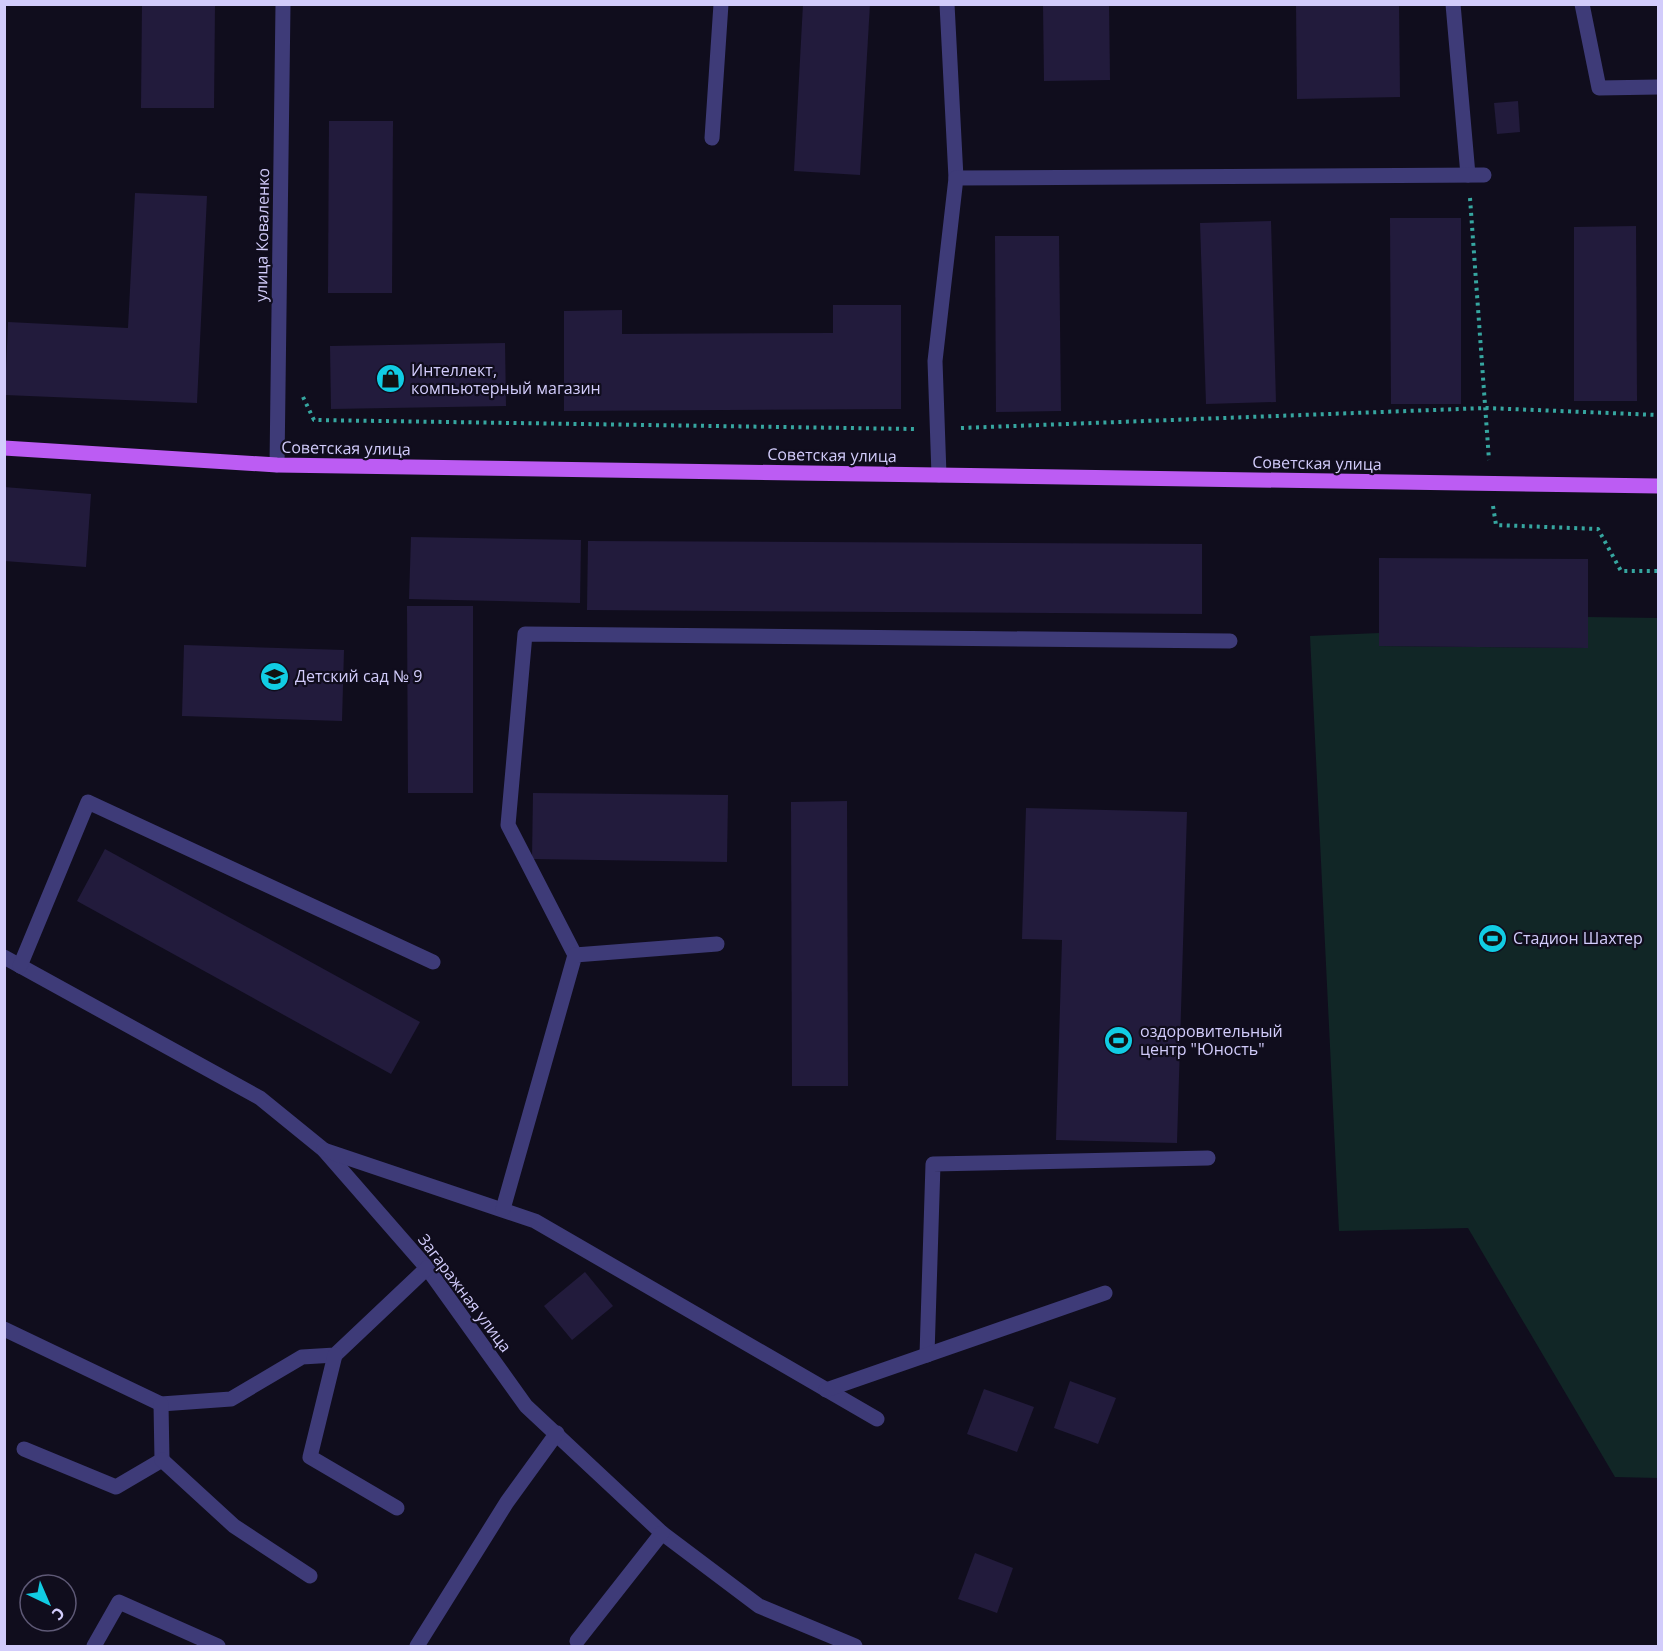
<svg xmlns="http://www.w3.org/2000/svg" width="1663" height="1651" viewBox="0 0 1663 1651" font-family="'Open Sans',sans-serif">
  <style>
    .green { fill: #112626 }
    .building { fill: #221b3c }
    .lines { fill: none; stroke-linecap: round; stroke-linejoin: round }
    .path { stroke: #36a6a0; stroke-width: 4; stroke-dasharray: 3 4.5; stroke-linecap: butt }
    .minor { stroke: #3e3b78; stroke-width: 15 }
    .major { stroke: #bc5cf3; stroke-width: 15 }
    .labels { text-anchor: middle; stroke-width: 4.5; stroke-linejoin: round; paint-order: stroke }
    .street-label { font-size: 16px; fill: #d2ccfb; stroke: #100d1d }
    .poi-label { font-size: 16px; fill: #d2ccfb; stroke: #100d1d; text-anchor: start }
  </style>
  <rect width="100%" height="100%" fill="#100d1d"/>
  <polygon class="green" points="1588,617 1658,618 1658,1478 1615,1477 1468,1228 1339,1231 1310,636 1379,633 1379,646 1587,648"/>
  <g class="building">
    <polygon points="142,4 215,4 214,108 141,108"/>
    <polygon points="803,4 870,4 860,175 794,171"/>
    <polygon points="1043,4 1109,4 1110,80 1044,81"/>
    <polygon points="1296,4 1399,4 1400,97 1297,99"/>
    <polygon points="1518,101 1520,132 1497,134 1494,103"/>
    <polygon points="329,121 393,121 392,293 328,293"/>
    <polygon points="135,193 207,196 197,403 5,395 8,322 128,328"/>
    <polygon points="1390,218 1461,218 1461,404 1391,404"/>
    <polygon points="1271,221 1276,402 1206,404 1200,223"/>
    <polygon points="1636,226 1637,401 1574,401 1574,227"/>
    <polygon points="995,236 1059,236 1061,411 996,412"/>
    <polygon points="833,305 901,305 901,409 564,411 564,311 622,310 622,334 833,333"/>
    <polygon points="505,343 506,406 331,409 330,346"/>
    <polygon points="4,487 91,494 86,567 4,561"/>
    <polygon points="411,537 581,540 580,603 409,599"/>
    <polygon points="588,541 1202,544 1202,614 587,610"/>
    <polygon points="1379,558 1588,559 1588,648 1379,646"/>
    <polygon points="407,606 473,606 473,793 408,793"/>
    <polygon points="184,645 344,650 342,721 182,716"/>
    <polygon points="533,793 728,795 727,862 532,859"/>
    <polygon points="847,801 848,1086 792,1086 791,802"/>
    <polygon points="1026,808 1187,812 1177,1143 1056,1140 1062,940 1022,939"/>
    <polygon points="105,849 420,1022 391,1074 77,901"/>
    <polygon points="585,1272 613,1306 572,1340 544,1306"/>
    <polygon points="1070,1381 1116,1398 1098,1444 1054,1428"/>
    <polygon points="984,1389 1034,1407 1017,1452 967,1434"/>
    <polygon points="975,1553 1013,1568 997,1613 958,1599"/>
  </g>
  <g class="lines">
    <g class="path">
      <polyline points="1470,198 1489,460"/>
      <polyline points="303,397 314,420 914,429"/>
      <polyline points="961,428 1486,408 1658,415"/>
      <polyline points="1493,506 1496,525 1598,529 1621,571 1658,571"/>
    </g>
    <g class="minor">
      <polyline points="947,4 956,178"/>
      <polyline points="1453,4 1468,175"/>
      <polyline points="1582,4 1599,88 1658,87"/>
      <polyline points="712,138 721,4"/>
      <polyline points="277,465 283,4"/>
      <polyline points="939,475 935,361 956,178 1484,175"/>
      <polyline points="575,955 508,825 525,634 1230,641"/>
      <polyline points="4,957 260,1098 324,1150 427,1268 526,1406 662,1533 759,1606 855,1646"/>
      <polyline points="20,966 88,802 433,962"/>
      <polyline points="324,1150 535,1221 877,1419"/>
      <polyline points="503,1209 575,955 717,944"/>
      <polyline points="4,1329 161,1404 231,1399 302,1357 335,1355 427,1268"/>
      <polyline points="335,1355 310,1457 397,1508"/>
      <polyline points="927,1355 933,1164 1208,1158"/>
      <polyline points="826,1390 1105,1293"/>
      <polyline points="24,1449 116,1487 162,1460 161,1404"/>
      <polyline points="162,1460 234,1526 310,1576"/>
      <polyline points="577,1641 662,1533"/>
      <polyline points="94,1646 119,1602 218,1646"/>
      <polyline points="417,1646 507,1502 557,1433"/>
    </g>
    <polyline class="major" points="4,448 277,465 1658,486"/>
  </g>
  <defs>
    <symbol id="shop-disc" viewBox="-11 -11 22 22"><circle r="9.5" fill="#11cce3" stroke="#100d1d"/><path d="M-5-2.5h2.3a2.7 3.5 0 0 1 5.4 0H5L5.5 6h-11ZM-1.5-2.5h3a1.5 2.3 0 0 0-3 0Z" fill="#111"/></symbol>
    <symbol id="school-disc" viewBox="-11 -11 22 22"><circle r="9.5" fill="#11cce3" stroke="#100d1d"/><path d="M0-5L7-2L0 1L-7-2ZM-4 1L0 2.5L4 1V4Q0 6-4 4Z" fill="#111"/></symbol>
    <symbol id="stadium-disc" viewBox="-11 -11 22 22"><circle r="9.5" fill="#11cce3" stroke="#100d1d"/><path d="M0-5a6.5 5 0 1 0 0 10a6.5 5 0 1 0 0-10ZM-3.5-1.8h7v3.6h-7Z" fill="#111"/></symbol>
  </defs>
  <g fill-rule="evenodd">
    <use href="#shop-disc" x="374" y="362" width="33" height="33"/>
    <use href="#school-disc" x="258" y="660" width="33" height="33"/>
    <use href="#stadium-disc" x="1476" y="922" width="33" height="33"/>
    <use href="#stadium-disc" x="1102" y="1024" width="33" height="33"/>
  </g>
  <g class="labels">
    <g class="street-label">
      <text transform="translate(262 235) rotate(-89)" y="6">улица Коваленко</text>
      <text transform="translate(346 448) rotate(1)" y="6">Советская улица</text>
      <text transform="translate(832 455) rotate(1)" y="6">Советская улица</text>
      <text transform="translate(1317 463) rotate(1)" y="6">Советская улица</text>
      <text transform="translate(465 1293) rotate(53)" y="6">Загаражная улица</text>
    </g>
    <g class="poi-label">
      <text x="411" y="376">Интеллект,<tspan x="411" dy="18">компьютерный магазин</tspan></text>
      <text x="295" y="682">Детский сад № 9</text>
      <text x="1513" y="944">Стадион Шахтер</text>
      <text x="1140" y="1037">оздоровительный<tspan x="1140" dy="18">центр "Юность"</tspan></text>
    </g>
  </g>
  <rect width="1663" height="1651" fill="none" stroke="#d2ccfb" stroke-width="12"/>
  <g transform="translate(48 1603) rotate(136)"><circle r="28" fill="#100d1d" stroke="#5e5976" stroke-width="1.5"/>
  <path d="M0-4.5L10 22L0 15L-10 22Z" fill="#11cce3"/>
  <text y="-9" font-size="16" font-weight="bold" text-anchor="middle" fill="#d2ccfb">С</text>
  </g>
</svg>
